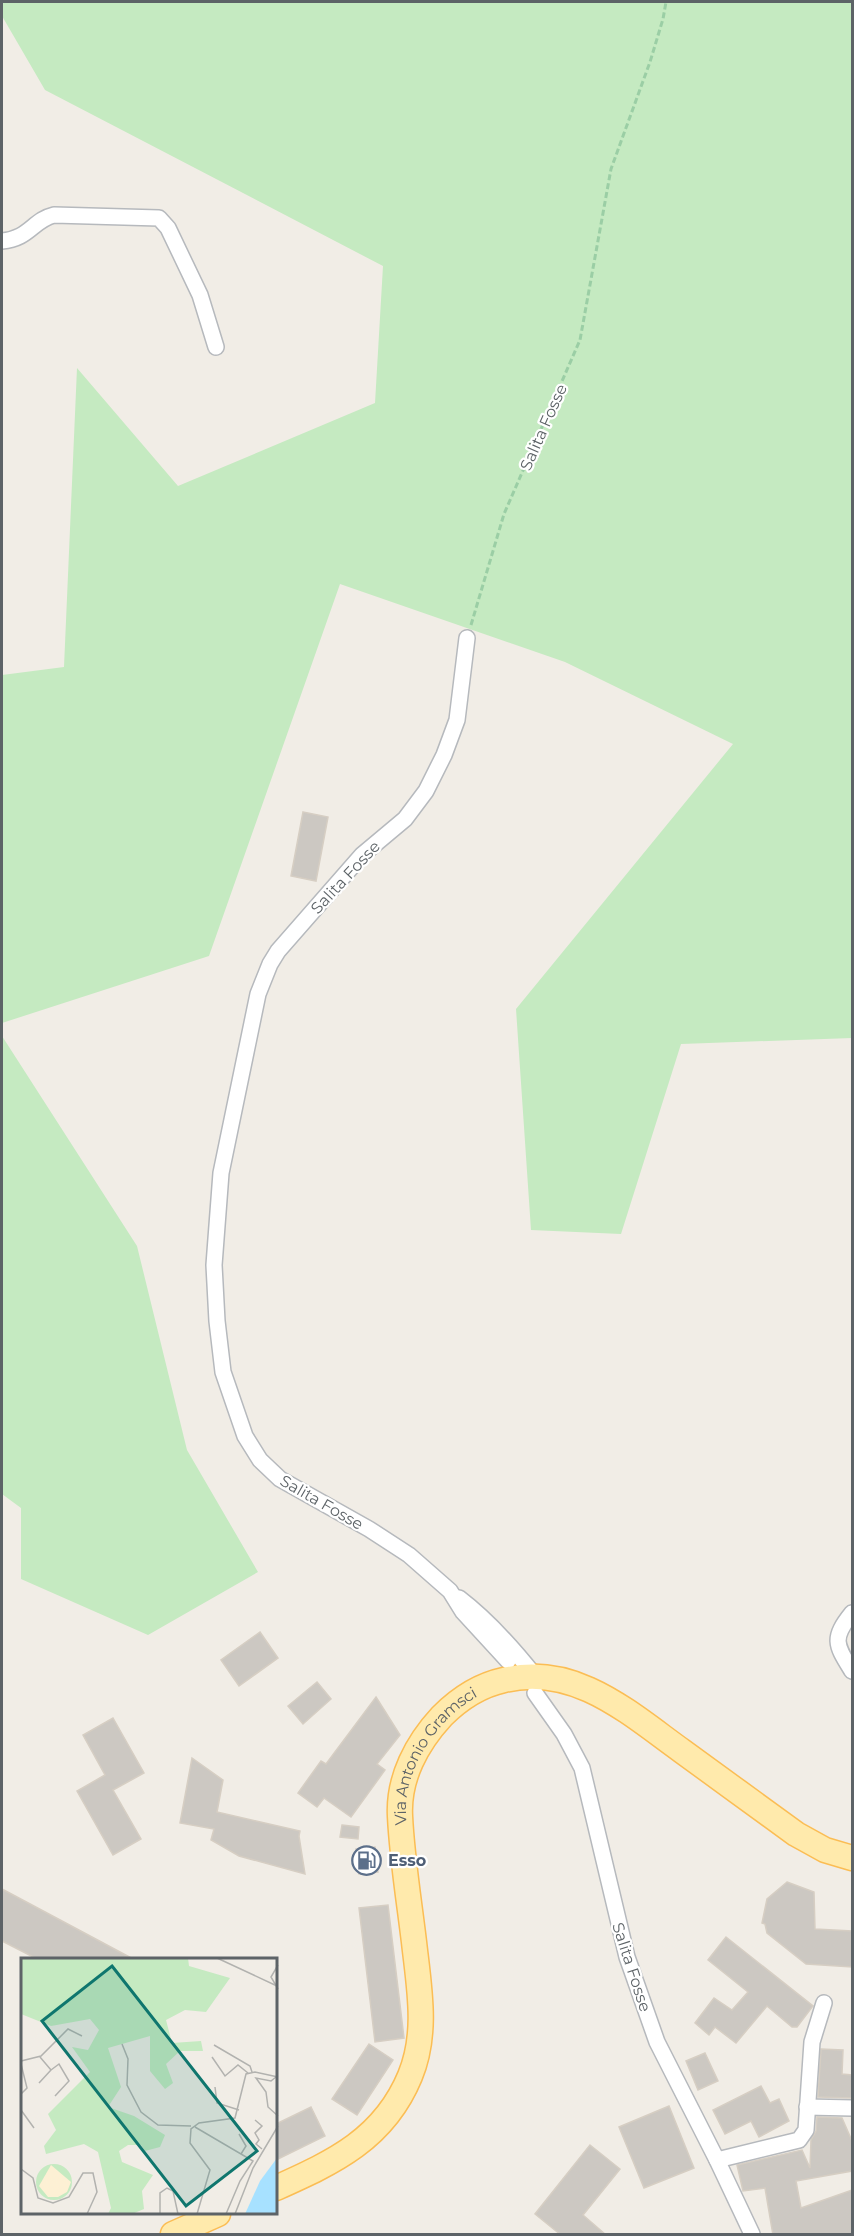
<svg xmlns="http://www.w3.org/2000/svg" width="854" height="2236" viewBox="0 0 854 2236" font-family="Montserrat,sans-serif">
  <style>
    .green { fill: #c5eac1 }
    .building { fill: #ccc8c2; stroke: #d6cec3; stroke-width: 1.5 }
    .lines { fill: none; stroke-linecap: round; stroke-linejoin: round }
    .minor-casing { stroke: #b6b9bd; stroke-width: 18 }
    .primary-casing { stroke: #fbbd54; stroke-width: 27 }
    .path { stroke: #9bcea5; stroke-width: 3; stroke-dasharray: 6 3; stroke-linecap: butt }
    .minor { stroke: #fff; stroke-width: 15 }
    .primary { stroke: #ffeaac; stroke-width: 24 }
    .labels { text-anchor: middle; stroke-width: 4.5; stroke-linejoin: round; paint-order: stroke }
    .street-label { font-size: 16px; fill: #5d6367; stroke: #fff }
    .service-label { font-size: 16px; font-weight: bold; fill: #4e5e75; stroke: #fff; text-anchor: start }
    .inset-road { fill: none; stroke: #b2b2af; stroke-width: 1.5 }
    .view { fill: #0f766e; fill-opacity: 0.15; stroke: #0f766e; stroke-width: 3 }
    .inset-edge { fill: none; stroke: #5d6367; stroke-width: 3 }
  </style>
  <rect width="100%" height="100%" fill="#f1ede6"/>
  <g class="green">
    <polygon points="2,2 852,2 852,1038 681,1044 621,1234 531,1230 516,1009 733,744 565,662 340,584 209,956 2,1023 2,675 64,667 77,368 178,486 375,403 383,266 45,90 2,16"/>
    <polygon points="2,1036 137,1246 187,1450 258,1572 148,1635 21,1579 21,1508 2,1494"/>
  </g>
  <g class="building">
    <polygon points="303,812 328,817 316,881 291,876"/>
    <polygon points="260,1632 278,1658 239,1686 221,1660"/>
    <polygon points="317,1682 331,1699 303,1724 288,1706"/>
    <polygon points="376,1697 400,1735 377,1764 385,1770 351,1817 324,1798 317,1807 298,1793 321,1761 326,1764"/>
    <polygon points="113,1718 144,1773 113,1790 141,1839 113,1855 77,1791 105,1775 83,1735"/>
    <polygon points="192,1758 223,1780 217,1812 300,1831 299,1836 305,1874 239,1856 211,1840 214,1829 180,1823"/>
    <polygon points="342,1825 359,1827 358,1839 340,1837"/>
    <polygon points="375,1847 378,1872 359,1874 356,1849"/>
    <polygon points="787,1882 814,1892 815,1929 852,1931 852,1967 806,1964 767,1933 765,1924 762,1923 767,1899"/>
    <polygon points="2,1889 62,1921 135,1960 39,1960 2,1941"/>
    <polygon points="388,1905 404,2038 375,2042 359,1908"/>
    <polygon points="726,1937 813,2006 797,2027 792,2027 767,2006 736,2043 715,2027 709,2035 695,2023 714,1998 732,2010 748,1992 708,1960"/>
    <polygon points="369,2044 393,2060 357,2115 332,2099"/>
    <polygon points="821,2049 843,2050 842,2074 852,2075 852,2098 818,2097"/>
    <polygon points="705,2053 718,2081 698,2090 686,2061"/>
    <polygon points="761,2086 770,2103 779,2099 789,2121 759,2137 751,2121 725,2134 713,2110"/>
    <polygon points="669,2106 694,2168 644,2188 619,2127"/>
    <polygon points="311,2107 325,2136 276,2160 276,2124"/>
    <polygon points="817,2117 842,2118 852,2141 852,2171 796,2181 801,2208 852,2190 852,2235 773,2235 765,2188 743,2191 737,2165 802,2150 810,2168 811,2140 816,2131"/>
    <polygon points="590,2145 620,2169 583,2215 606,2235 561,2235 535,2214"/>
  </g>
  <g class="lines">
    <defs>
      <g id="minor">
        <path d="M2 241C29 239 33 220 54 215L159 218 168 228 200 295 216 347"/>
        <polyline points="467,638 457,720 444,755 426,791 405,819 362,855 278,951 270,964 258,994 221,1173 214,1265 217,1321 223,1372 245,1436 260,1460 280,1479 369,1529 409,1555 450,1591 463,1612 508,1661"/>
        <path d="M459 1598C489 1621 512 1647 535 1676"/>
        <path d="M852 1613C831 1639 836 1645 852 1671"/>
        <polyline points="535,1693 564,1734 582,1768 627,1957 657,2042 717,2160 752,2234"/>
        <polyline points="807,2107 852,2108"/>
        <polyline points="717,2160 799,2140 806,2130 812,2042 824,2003"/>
      </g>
      <g id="primary">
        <path id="s1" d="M276 2188C334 2162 384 2139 410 2076 428 2033 419 1987 414 1942 409 1900 402 1858 400 1816 398 1778 417 1743 442 1716 459 1699 481 1685 504 1680 575 1663 629 1713 682 1751 720 1779 758 1806 796 1834L825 1850 852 1858"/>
        <polyline points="173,2234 218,2214"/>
      </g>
    </defs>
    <use href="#minor" class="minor-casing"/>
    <use href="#primary" class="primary-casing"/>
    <polyline class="path" points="471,625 504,514 580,340 611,169 650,62 663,19 666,2"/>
    <use href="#minor" class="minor"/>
    <use href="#primary" class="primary"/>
  </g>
  <defs>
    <symbol id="fuel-ring" viewBox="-11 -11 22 22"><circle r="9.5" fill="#fff" stroke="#5c6f8a" stroke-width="1.5"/><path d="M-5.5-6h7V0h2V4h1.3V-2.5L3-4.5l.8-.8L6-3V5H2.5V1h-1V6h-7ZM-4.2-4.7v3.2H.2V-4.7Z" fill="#5c6f8a"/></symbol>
  </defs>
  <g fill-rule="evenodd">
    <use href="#fuel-ring" x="350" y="1844" width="33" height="33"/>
  </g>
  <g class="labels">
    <g class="street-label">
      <text transform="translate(543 427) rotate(-66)" y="6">Salita Fosse</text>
      <text transform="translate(345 877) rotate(-47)" y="6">Salita Fosse</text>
      <text transform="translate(322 1502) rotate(30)" y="6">Salita Fosse</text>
      <text dy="6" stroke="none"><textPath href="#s1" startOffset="514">Via Antonio Gramsci</textPath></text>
      <text transform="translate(632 1967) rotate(72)" y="6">Salita Fosse</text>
    </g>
    <g class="service-label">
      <text x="388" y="1866">Esso</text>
    </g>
  </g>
  <g transform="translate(21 1958)">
    <rect width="256" height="256" fill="#f1ede6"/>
    <path d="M1 0H167L168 8 209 20 185 54 164 52 145 62 151 85 180 83 182 93H159L145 106 152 125 144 131 129 113V78L87 90 100 129 87 149 113 158 144 177 139 189 124 193 120 187H107L98 193 101 204 132 217 121 233 123 251 111 256H87L90 250 77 194 63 186 25 196 23 188 35 172 27 156 69 114 51 89 67 92 78 72 69 61 30 68 0 56ZM15 224a18 18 0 1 1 36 0a18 18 0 1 1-36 0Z" fill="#c5eac1"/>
    <path d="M30 207 50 224 46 234 37 239H27L18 228Z" fill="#fdf0d4"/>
    <path d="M256 200V256H224L239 223Z" fill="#a7e1ff"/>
    <path class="inset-road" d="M196 0 256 28M257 7 250 19 257 31M101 86 107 101 106 127 120 154 137 167 170 168M193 87 229 108 231 114M191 99 204 118 217 107 227 115M0 103 20 98 47 71 61 78M0 106 6 130 0 136M30 112 38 106 48 123 34 138M255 119 250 123 235 120 245 134 247 149 257 158M18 125 30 112 19 99M194 129 196 145 218 152M0 152 13 170M234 162 241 168 234 175 238 182 235 186 241 191M174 169 232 203 219 223 205 256M218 176 225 188 220 196M0 211 12 220 17 240 32 245 48 239 62 215H72L76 234 66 256M139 256V235L146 230 152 233 157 256M176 256 189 212 169 185 170 171 178 165 214 160 225 116 234 114 257 119M214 256 232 210 257 168"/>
    <path class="view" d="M91 8 236 193 165 248 21 63Z"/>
    <rect width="256" height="256" class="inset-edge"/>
  </g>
  <rect width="854" height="2236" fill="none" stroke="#5d6367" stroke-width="6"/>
</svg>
